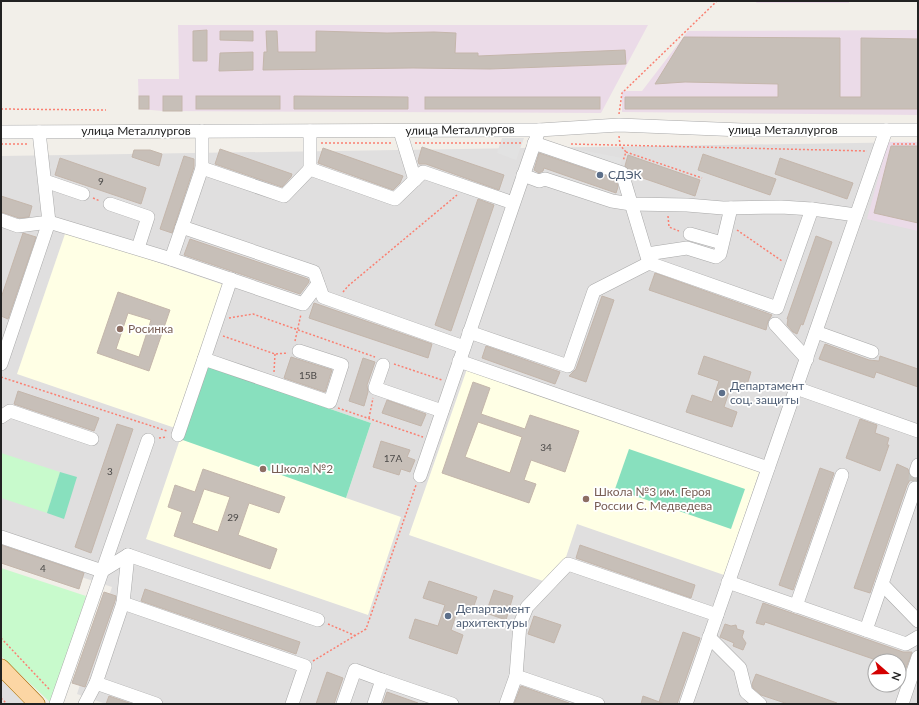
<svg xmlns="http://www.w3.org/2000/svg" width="919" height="705" viewBox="0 0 919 705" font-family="Lato,sans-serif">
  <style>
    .residential { fill: #e0dfdf; fill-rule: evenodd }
    .industrial { fill: #ebdbe8 }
    .education { fill: #ffffe5 }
    .park { fill: #c8facc }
    .pitch { fill: #88e0be }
    .parking { fill: #e2e2e2 }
    .building { fill: #c7bfb8; stroke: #c4b6ab; fill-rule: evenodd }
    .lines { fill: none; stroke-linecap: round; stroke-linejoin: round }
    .minor-tunnel { stroke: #c8c6c1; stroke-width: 13; stroke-dasharray: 13 6; stroke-linecap: butt }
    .minor-casing { stroke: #a9a9a9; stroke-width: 14 }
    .major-casing { stroke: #a06b00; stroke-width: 17 }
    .path { stroke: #fa8072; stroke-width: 1.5; stroke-dasharray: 2 2; stroke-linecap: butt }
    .minor { stroke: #fff; stroke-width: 13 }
    .major { stroke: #fcd6a4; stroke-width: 16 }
    .service-dot { fill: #5c6f8a; stroke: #fff; stroke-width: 1.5 }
    .education-dot { fill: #8d6e63; stroke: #fff; stroke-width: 1.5 }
    .labels { text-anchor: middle; stroke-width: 3.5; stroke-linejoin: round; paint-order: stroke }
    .number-label { font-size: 10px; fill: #4b4948 }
    .street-label { font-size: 12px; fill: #222; stroke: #fff }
    .service-label { font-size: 12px; fill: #4e5e75; stroke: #fff; text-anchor: start }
    .education-label { font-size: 12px; fill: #785e54; stroke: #fff; text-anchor: start }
  </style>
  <rect width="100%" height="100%" fill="#f2efe9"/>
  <g class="residential">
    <path d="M918 142V704H106L77 694 112 587 1 551V156ZM875 661H899V685H875Z"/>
    <polygon points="1,679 24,704 1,704"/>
  </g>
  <g class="industrial">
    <polygon points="757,1 849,1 849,3 756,3"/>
    <polygon points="178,25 648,25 601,113 163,111 139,109 138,79 179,79"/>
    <polygon points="918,30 918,115 622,112 622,91 642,91 688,31"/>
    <polygon points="888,142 918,142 918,231 867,219"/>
  </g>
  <g class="education">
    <polygon points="66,231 224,285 175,428 17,374"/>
    <polygon points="205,366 371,423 346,498 401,517 368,615 146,539"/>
    <polygon points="467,369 760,470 724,575 577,524 564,563 546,582 409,535"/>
  </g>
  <g class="park">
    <polygon points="1,453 60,472 47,513 1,498"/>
    <polygon points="1,568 86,596 52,704 1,656"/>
  </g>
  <g class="pitch">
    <polygon points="205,366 371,423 346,498 180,439"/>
    <polygon points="629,449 745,489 731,529 615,489"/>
    <polygon points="60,472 77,477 64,519 47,513"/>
  </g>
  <g class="parking">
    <polygon points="502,138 524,138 516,160 497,153"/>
    <polygon points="540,142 622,158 618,170"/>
  </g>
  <g class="building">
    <polygon points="207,30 207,61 193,61 193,31"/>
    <polygon points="220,31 253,31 253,41 220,40"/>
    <polygon points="266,31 277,31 278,52 316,52 316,31 387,33 434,32 456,33 455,53 478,53 478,56 625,50 626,64 490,69 413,68 263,70 264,52 267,52"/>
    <polygon points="684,37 840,38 840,97 861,97 861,38 918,39 918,109 625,109 625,97 778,97 778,84 685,82 655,84"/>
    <polygon points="253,52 253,70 219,71 220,53"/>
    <rect x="139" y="96" width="10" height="13"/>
    <rect x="163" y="96" width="19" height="15"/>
    <rect x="196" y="96" width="84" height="13"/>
    <polygon points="294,96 408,97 408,109 294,109"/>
    <rect x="425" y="97" width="175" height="12"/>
    <polygon points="891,146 918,146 918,223 874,213"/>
    <polygon points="422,147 504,175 499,190 426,164 419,164 418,161"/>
    <polygon points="323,148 403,176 400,183 393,190 318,163"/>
    <polygon points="220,149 292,174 291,177 282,187 215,164"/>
    <polygon points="134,150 150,150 162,154 159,166 132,157"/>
    <polygon points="539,153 616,179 618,187 616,193 544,168 543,171 539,173 534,170"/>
    <polygon points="703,154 776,179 770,195 698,170"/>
    <polygon points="628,155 700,180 695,196 631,174 625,166"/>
    <polygon points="184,156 194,159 194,167 172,233 160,229"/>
    <polygon points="60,158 146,188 141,204 55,175"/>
    <polygon points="780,158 853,183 847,199 775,174"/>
    <polygon points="1,196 32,206 29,217 19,218 1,212"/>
    <polygon points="478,199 494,205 451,331 435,325"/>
    <polygon points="23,233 36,237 8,319 1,316 1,298"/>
    <polygon points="816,236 832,242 803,325 801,324 797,334 793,332 787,325 788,319 787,319"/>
    <polygon points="190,239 308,279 309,282 300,294 184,255"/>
    <polygon points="655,273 772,315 768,321 766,330 649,290"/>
    <path d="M118 292 170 310 149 371 97 353ZM128 313 151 320 139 357 116 349Z"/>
    <polygon points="602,296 614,300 586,382 569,376 576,369"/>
    <polygon points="314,303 432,344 428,358 309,318"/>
    <polygon points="825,344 869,360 879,361 880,356 918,369 918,387 876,372 874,378 819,359"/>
    <polygon points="486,346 560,372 555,384 482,358"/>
    <polygon points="704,356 751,372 745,391 731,386 724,407 737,412 732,427 686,412 692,395 712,402 719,381 698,374"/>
    <polygon points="291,357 332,370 325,392 284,378"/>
    <polygon points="363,358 375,362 367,385 368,392 364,406 349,401"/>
    <path d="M473 382 490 388 481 414 525 429 530 415 579 431 565 472 531 460 524 480 536 484 529 503 442 473ZM478 422 522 437 510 473 465 457Z"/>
    <polygon points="18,391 99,418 94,431 14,404"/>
    <polygon points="387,400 426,414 421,426 382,413"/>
    <polygon points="860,419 877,425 875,433 889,438 887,445 889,445 880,471 846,458"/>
    <polygon points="117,424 133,429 91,553 75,547"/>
    <polygon points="381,441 410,450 407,457 415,460 410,472 401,469 399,475 373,467"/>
    <polygon points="897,464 908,469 910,476 918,479 918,481 910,480 907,485 870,593 854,588"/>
    <polygon points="820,468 834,473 793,590 779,585"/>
    <path d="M203 469 285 497 279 513 249 503 238 535 277 549 270 569 174 536 182 512 168 507 175 485 195 492ZM204 489 230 497 218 532 192 523Z"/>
    <polygon points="1,545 84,573 79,589 1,563"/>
    <polygon points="580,545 695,585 691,598 576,558"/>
    <polygon points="429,581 477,597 471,614 458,609 451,630 463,635 457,654 409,638 415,619 438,626 445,605 423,598"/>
    <polygon points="145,589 300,642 296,654 141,601"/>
    <polygon points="494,590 513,596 506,620 486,613"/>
    <polygon points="104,592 116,596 115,601 85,687 72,683"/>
    <polygon points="763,603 903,652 912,652 900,684 899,661 879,661 765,622 764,625 756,623"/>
    <polygon points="534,616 561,625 554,643 528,634"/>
    <polygon points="725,624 731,626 736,625 737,629 744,631 742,637 746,643 743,650 733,646 734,643 720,637"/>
    <polygon points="683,632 700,638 677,704 666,704 659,702"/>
    <polygon points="327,672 343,678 334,704 316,704"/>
    <polygon points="756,674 837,703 836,704 788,704 761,695 753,688 752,684"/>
    <polygon points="521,686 569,703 569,704 514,704"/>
    <polygon points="387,692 418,703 418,704 383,704"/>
    <polygon points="109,696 132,704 106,704"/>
    <polygon points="643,696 662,703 662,704 641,704"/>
  </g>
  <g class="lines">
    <polyline class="minor-tunnel" points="915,481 916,471"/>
    <defs>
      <g id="minor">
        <polyline points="202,131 202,168 182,227 314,272 323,297 464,347"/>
        <polyline points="310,131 310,169"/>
        <polyline points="400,131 415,180"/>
        <polyline points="1,132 539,130 619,125 742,130 918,130"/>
        <polyline points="534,143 622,173 649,263"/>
        <polyline points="202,168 284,196 310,169 395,199 423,172 513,203"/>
        <polyline points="523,175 539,181 545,179 612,201 631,204 687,205 723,208 781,207 812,209 856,215"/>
        <polyline points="45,181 83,194"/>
        <polyline points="110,204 148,217 138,248"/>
        <polyline points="1,220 18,226 49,222 39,132"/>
        <polyline points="182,227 171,259 303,304 318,284"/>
        <polyline points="690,234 722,243"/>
        <polyline points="647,254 687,248 716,257 720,254 731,208"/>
        <polyline points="775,324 807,359"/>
        <polyline points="469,332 568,366 594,291 649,263 777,308 812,209"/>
        <polyline points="816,332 872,352"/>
        <polyline points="204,359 231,279"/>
        <polyline points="459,361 768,468"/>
        <polyline points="1,364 49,222 171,259"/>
        <polyline points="383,365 375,388 442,411"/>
        <polyline points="796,388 918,431"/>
        <polyline points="1,417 10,411 92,439"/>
        <polyline points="178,435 204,359 330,402 342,365 299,351"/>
        <polyline points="916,471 918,465"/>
        <polyline points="420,476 539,130"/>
        <polyline points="1,537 102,571"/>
        <polyline points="102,571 128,555 318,620"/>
        <polyline points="728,582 906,644 918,637"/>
        <polyline points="882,584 918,621"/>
        <polyline points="123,603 128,555"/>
        <polyline points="796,606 842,475"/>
        <polyline points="866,630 915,488 918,489"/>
        <polyline points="709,637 740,668 746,692 760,704"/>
        <polyline points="516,676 520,624 527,607 568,564 717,615"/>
        <polyline points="382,680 452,704"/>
        <polyline points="56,704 148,440"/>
        <polyline points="85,704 96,683"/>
        <polyline points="156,704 96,683 123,603 305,666 292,704"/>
        <polyline points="343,704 355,670 382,680 374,704"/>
        <polyline points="506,704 516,676 598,704"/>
        <polyline points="686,704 886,130"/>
        <polyline points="902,704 918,657"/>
      </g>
      <polyline id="major" points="1,667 37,704"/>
    </defs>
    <use href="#minor" class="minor-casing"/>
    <use href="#major" class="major-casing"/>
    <g class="path">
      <polyline points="1,109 106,110"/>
      <polyline points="619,114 622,93 717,1"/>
      <polyline points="619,136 620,145 626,152 623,161"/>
      <polyline points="321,143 393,143"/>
      <polyline points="415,143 523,143"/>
      <polyline points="1,144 29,144"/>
      <polyline points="571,144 867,151"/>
      <polyline points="893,144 918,144"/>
      <polyline points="626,152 702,178"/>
      <polyline points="93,198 100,201"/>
      <polyline points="668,216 669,227 679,231"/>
      <polyline points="737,230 782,261"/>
      <polyline points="343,292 348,286 457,195"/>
      <polyline points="229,318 253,314 375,357"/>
      <polyline points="223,336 275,354 288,353"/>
      <polyline points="295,341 301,314"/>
      <polyline points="394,364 442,380"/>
      <polyline points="274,372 275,354"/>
      <polyline points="1,377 167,431"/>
      <polyline points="338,408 423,437"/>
      <polyline points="369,418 373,398"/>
      <polyline points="159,438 167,437"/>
      <polyline points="328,624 356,636"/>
      <polyline points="1,638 49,689"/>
      <polyline points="313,661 366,629 416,485"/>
      <polyline points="1,698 7,704"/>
    </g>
    <use href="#minor" class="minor"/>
    <use href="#major" class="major"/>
  </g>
  <g class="service-dot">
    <circle cx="600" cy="175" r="4"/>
    <circle cx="722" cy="393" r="4"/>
    <circle cx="448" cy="616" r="4"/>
  </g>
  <g class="education-dot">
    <circle cx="120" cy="329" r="4"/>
    <circle cx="263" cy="469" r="4"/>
    <circle cx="586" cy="499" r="4"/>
  </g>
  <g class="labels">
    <g class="number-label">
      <text x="101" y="185">9</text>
      <text x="308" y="379">15В</text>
      <text x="546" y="451">34</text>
      <text x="393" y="462">17А</text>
      <text x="110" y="475">3</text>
      <text x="233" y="521">29</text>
      <text x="43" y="572">4</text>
    </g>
    <g class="street-label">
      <text transform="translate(460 130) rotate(-1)" y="4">улица Металлургов</text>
      <text x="783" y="134">улица Металлургов</text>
      <text x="136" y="135">улица Металлургов</text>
    </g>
    <g class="service-label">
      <text x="608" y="179">СДЭК</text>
      <text x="730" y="390">Департамент<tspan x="730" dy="14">соц. защиты</tspan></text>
      <text x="456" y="613">Департамент<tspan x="456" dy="14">архитектуры</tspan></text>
    </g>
    <g class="education-label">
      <text x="128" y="333">Росинка</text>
      <text x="271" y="473">Школа №2</text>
      <text x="594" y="496">Школа №3 им. Героя<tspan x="594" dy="14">России С. Медведева</tspan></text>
    </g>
  </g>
  <rect width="919" height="705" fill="none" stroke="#222222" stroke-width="4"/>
  <g transform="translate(887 673) rotate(110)"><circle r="19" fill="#ffffff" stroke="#a7a7a7"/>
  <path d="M0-3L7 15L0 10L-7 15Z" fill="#d40000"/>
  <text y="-6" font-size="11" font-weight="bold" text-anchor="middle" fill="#222222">N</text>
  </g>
</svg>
